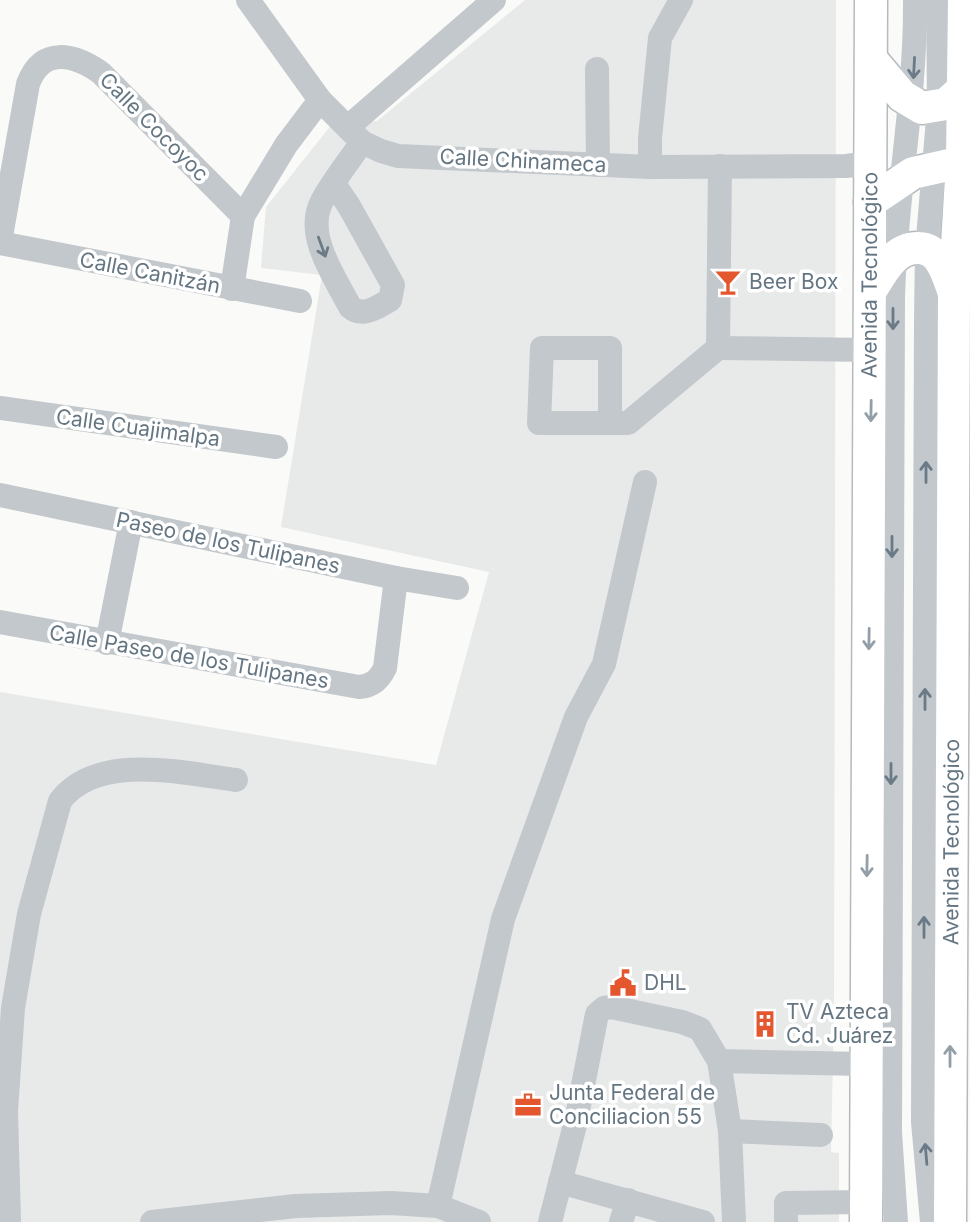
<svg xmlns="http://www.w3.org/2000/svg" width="970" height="1222" viewBox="0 0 970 1222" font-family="Inter,sans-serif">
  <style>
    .built { fill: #e8e9e9 }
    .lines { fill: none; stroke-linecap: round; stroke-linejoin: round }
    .major-casing { stroke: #b5babe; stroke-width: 35 }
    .minor { stroke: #c3c8cc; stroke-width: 24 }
    .major { stroke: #fff; stroke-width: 32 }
    .oneway { stroke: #6a7a87 }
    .oneway2 { stroke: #939fa8 }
    .labels { text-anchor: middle; stroke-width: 7; stroke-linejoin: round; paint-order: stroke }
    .street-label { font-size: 21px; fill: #657683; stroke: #fff }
    .poi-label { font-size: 21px; fill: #657683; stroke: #fff; text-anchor: start }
  </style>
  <rect width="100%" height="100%" fill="#fafaf8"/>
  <polygon class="built" points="525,0 836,0 834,1015 831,1152 839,1153 839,1222 0,1222 0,692 436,765 489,572 281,527 322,275 261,268 266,207 332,124 377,121"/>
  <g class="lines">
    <defs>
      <g id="major">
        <polyline points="871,59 902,96 922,108 946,104 963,89"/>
        <polyline points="870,202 913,173 962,162"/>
        <path d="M871 290C883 272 894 247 919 248 927 248 937 254 941 262 947 271 950 283 954 293"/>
        <path id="s1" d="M866 1222 871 0"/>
        <path id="s2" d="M950 1222 954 294 962 162 964 0"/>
      </g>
    </defs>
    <use href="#major" class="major-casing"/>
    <g class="minor">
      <polyline points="248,0 320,100 362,142 381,151 398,156 650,167 846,166 870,163"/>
      <polyline points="597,69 598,165"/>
      <polyline points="348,127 494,0"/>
      <polyline points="650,167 650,138 660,38 681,0"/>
      <path d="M334 184 349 206 393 285 390 300C377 307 363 318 350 307 335 277 304 235 322 201 333 181 349 161 362 142"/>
      <polyline points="243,216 286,145 320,100"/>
      <path d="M0 242 28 84C42 46 74 54 101 73L243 216 232 289"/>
      <polyline points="0,243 300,301"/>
      <polyline points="718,348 871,350"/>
      <polyline points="0,408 276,447"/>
      <polyline points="610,423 610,348 542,348 539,423 628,423 718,348 720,166"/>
      <polyline points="0,495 396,578 457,588"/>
      <path d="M0 622 359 687C372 686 379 680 385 668L396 578"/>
      <polyline points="107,643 131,522"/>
      <polyline points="719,1061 730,1131 734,1222"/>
      <polyline points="730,1131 821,1135"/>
      <polyline points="560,1182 703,1222"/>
      <polyline points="438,1206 503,919 576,717 604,664 645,482"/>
      <path d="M9 1222 6 1111 13 1008 29 914 60 801C97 752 184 773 236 780"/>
      <polyline points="152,1222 296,1206 391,1203 438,1206 479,1222"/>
      <polyline points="550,1222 576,1121 597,1014 604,1008 611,1007 682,1022 700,1029 719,1061 865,1064"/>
      <polyline points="621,1222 628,1200"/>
      <polyline points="786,1222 786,1203 865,1202"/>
      <path d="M896 1222 890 1132 893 299C895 199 916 100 915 0"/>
      <polyline points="932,1222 923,1122 926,322 927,250 939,107 938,0"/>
    </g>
    <use href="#major" class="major"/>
  </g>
  <defs><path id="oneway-shaft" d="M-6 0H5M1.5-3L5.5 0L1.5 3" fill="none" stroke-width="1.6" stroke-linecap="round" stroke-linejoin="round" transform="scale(1.75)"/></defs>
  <g class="oneway">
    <use href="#oneway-shaft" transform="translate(914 68) rotate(93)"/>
    <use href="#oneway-shaft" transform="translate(322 247) rotate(70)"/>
    <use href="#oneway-shaft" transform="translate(893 319) rotate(90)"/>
    <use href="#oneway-shaft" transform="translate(926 472) rotate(-90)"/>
    <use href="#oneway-shaft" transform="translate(892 547) rotate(90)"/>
    <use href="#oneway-shaft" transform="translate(925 699) rotate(-90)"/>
    <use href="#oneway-shaft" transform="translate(891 774) rotate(90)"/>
    <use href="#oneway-shaft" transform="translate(924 927) rotate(-90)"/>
    <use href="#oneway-shaft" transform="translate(926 1154) rotate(-95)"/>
  </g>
  <g class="oneway2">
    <use href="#oneway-shaft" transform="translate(871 411) rotate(91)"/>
    <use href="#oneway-shaft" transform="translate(869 639) rotate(91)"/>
    <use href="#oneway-shaft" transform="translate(867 866) rotate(91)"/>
    <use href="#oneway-shaft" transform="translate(950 1056) rotate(-90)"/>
  </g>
  <defs>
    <symbol id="bar-bare" viewBox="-9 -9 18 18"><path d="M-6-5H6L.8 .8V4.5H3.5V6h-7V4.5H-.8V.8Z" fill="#e4572e" stroke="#fff" stroke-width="2.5" paint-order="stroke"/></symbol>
    <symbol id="civic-bare" viewBox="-9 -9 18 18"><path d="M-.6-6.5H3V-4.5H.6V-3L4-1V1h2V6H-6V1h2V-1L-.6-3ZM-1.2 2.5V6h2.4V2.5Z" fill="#e4572e" stroke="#fff" stroke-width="2.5" paint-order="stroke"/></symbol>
    <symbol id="building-bare" viewBox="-9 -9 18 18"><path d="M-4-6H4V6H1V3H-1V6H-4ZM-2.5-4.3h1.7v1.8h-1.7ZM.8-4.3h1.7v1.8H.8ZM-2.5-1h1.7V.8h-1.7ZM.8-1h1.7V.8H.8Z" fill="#e4572e" stroke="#fff" stroke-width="2.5" paint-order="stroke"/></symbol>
    <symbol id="office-bare" viewBox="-9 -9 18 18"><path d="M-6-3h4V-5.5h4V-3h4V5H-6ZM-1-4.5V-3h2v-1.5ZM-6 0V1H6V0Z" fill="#e4572e" stroke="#fff" stroke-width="2.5" paint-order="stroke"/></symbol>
  </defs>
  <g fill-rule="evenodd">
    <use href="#bar-bare" x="709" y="263" width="38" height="38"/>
    <use href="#civic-bare" x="604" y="964" width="38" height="38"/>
    <use href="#building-bare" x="746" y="1005" width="38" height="38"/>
    <use href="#office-bare" x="509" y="1086" width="38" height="38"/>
  </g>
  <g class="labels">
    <g class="street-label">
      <text transform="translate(154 127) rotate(45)" y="7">Calle Cocoyoc</text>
      <text transform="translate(523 161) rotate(3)" y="7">Calle Chinameca</text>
      <text transform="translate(150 273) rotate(11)" y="7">Calle Canitzán</text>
      <text dy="7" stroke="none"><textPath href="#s1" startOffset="947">Avenida Tecnológico</textPath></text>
      <text transform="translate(138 428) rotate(8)" y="7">Calle Cuajimalpa</text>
      <text transform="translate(228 543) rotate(12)" y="7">Paseo de los Tulipanes</text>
      <text transform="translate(189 657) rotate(10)" y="7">Calle Paseo de los Tulipanes</text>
      <text dy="7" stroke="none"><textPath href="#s2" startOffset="380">Avenida Tecnológico</textPath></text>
    </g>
    <g class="poi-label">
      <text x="749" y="289">Beer Box</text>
      <text x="644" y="990">DHL</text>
      <text x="786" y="1019">TV Azteca<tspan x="786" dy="24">Cd. Juárez</tspan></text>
      <text x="549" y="1100">Junta Federal de<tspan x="549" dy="24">Conciliacion 55</tspan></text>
    </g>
  </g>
</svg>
